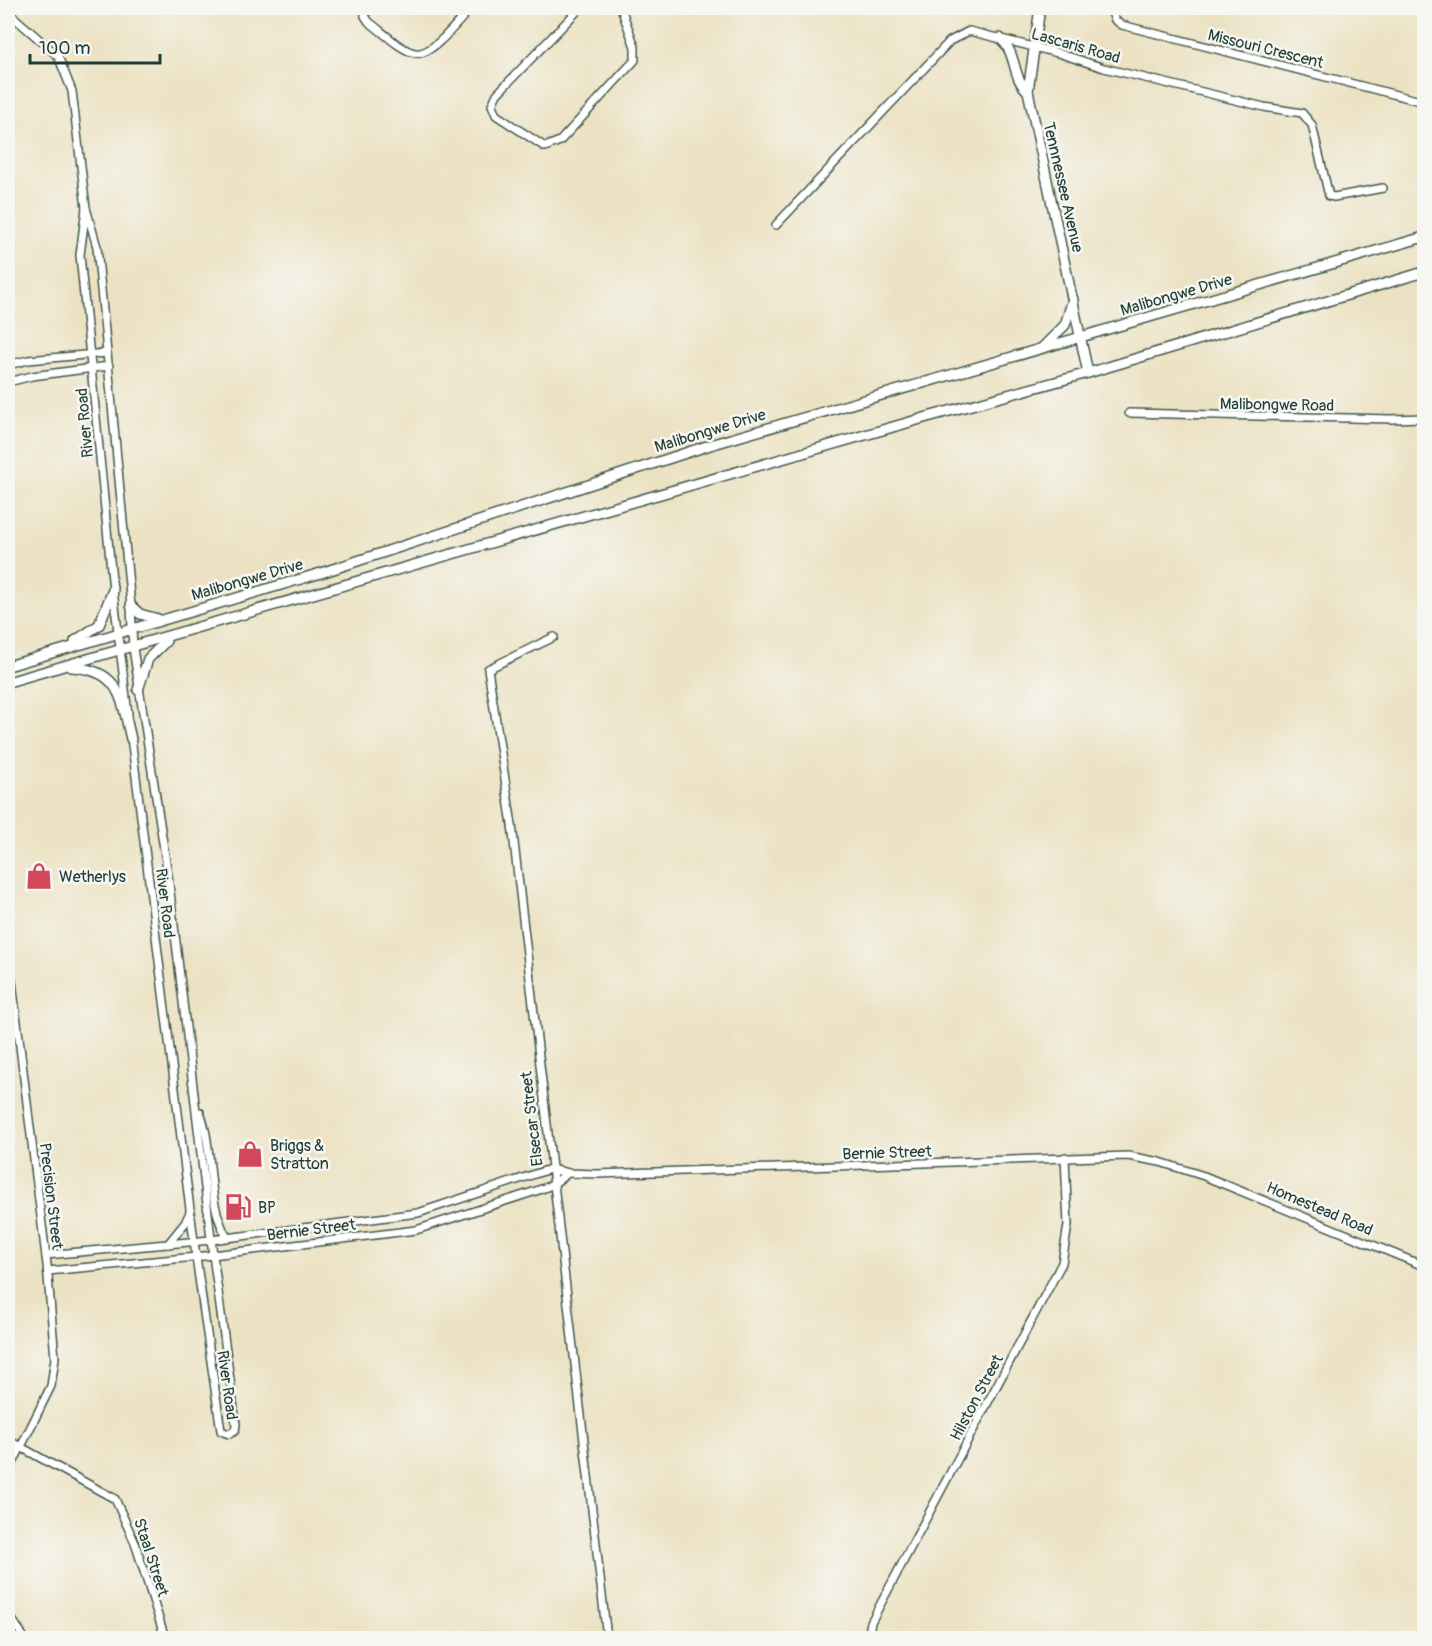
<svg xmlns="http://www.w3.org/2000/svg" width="1432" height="1646" viewBox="0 0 1432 1646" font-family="Pangolin,sans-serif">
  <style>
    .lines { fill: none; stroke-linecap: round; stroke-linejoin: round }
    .street-casing { stroke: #3e5649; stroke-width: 10 }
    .secondary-casing { stroke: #3e5649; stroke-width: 12 }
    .street { stroke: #fff; stroke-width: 7 }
    .secondary { stroke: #fff; stroke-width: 9 }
    .labels { text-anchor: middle; stroke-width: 5; stroke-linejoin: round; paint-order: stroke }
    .street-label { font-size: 16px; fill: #1f3d34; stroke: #f6f6f2 }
    .poi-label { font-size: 16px; fill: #1f3d34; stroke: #f6f6f2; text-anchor: start }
  </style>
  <rect width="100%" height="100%" fill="#f6f6f2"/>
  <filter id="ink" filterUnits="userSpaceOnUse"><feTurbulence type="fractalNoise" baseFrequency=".0167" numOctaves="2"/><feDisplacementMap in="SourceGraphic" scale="12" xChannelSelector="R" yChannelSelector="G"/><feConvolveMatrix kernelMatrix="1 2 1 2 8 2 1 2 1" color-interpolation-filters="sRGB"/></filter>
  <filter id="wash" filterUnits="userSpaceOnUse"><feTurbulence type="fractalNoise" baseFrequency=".008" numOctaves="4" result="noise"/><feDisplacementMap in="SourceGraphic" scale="24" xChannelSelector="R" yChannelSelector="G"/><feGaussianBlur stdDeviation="1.35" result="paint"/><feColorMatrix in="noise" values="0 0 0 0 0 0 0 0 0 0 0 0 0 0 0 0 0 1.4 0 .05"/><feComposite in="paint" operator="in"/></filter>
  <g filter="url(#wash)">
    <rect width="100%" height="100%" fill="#ece2c3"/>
  </g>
  <g filter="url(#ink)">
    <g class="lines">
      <defs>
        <g id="street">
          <path d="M365 8V16L369 22C382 31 400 50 415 53 432 57 460 19 471 8"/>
          <polyline points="580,8 497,94 492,105 496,115 545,147 560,141 635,60 635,47 621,8"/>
          <polyline points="1110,8 1115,20 1122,25 1424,102"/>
          <polyline points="8,12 58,56 72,91 86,208 97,247 131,606 133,648 168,875 213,1255 236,1424 235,1431 229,1434 221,1431 196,1257 131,737"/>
          <polyline points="86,208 80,255 113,590 128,714"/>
          <polyline points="776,225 950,41 969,31 1058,53 1104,68 1264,107 1302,113 1312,125 1329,196 1334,197 1383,188"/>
          <polyline points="8,365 28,360 107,353"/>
          <polyline points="8,382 32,376 109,366"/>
          <polyline points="1129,413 1391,419 1424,418"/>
          <polyline points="554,637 488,669 512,825 607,1638"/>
          <polyline points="8,949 47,1265 55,1358 51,1386 8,1473"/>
          <path d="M200 1112C215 1152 205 1200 227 1237"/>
          <polyline points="168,1244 185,1223 190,1212"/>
          <polyline points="46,1255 211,1240 418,1213 550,1169 568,1173 597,1174 1128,1156 1160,1162 1204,1176 1424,1266"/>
          <polyline points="48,1271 196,1257 416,1230 536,1191 552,1185 568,1173"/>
          <polyline points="8,1440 115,1499 135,1543 165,1638"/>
          <polyline points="8,1613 24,1638"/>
          <polyline points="868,1638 871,1622 1062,1263 1068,1225 1065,1157"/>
        </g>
        <g id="secondary">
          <polyline points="1040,8 1028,91 1088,373"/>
          <path d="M1000 38C1018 54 1011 77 1028 91"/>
          <polyline points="1043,347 1065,325 1073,299"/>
          <polyline points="131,606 140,614 158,619"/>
          <polyline points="75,641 99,625 113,590"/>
          <polyline points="8,666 321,573 710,445 1424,237"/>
          <path d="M71 667C121 670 121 698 131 739"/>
          <polyline points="8,682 924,418 1088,373 1424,272"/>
          <polyline points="138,690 148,659 166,641"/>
        </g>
      </defs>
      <use href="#street" class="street-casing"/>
      <use href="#secondary" class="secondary-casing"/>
      <use href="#street" class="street"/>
      <use href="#secondary" class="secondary"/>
    </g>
  </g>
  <defs>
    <symbol id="shop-bare" viewBox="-9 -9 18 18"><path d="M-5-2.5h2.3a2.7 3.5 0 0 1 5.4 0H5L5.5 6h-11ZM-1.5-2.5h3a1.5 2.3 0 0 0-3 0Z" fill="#d1495b" stroke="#f6f6f2" stroke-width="2.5" paint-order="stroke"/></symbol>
    <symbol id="fuel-bare" viewBox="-9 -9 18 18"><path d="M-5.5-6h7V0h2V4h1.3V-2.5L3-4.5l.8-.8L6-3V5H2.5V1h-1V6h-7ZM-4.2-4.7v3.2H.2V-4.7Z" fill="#d1495b" stroke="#f6f6f2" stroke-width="2.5" paint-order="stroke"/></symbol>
  </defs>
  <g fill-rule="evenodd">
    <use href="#shop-bare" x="20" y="857" width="38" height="38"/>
    <use href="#shop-bare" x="231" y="1135" width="38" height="38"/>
    <use href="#fuel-bare" x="219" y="1188" width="38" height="38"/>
  </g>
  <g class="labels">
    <g class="street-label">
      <text transform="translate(1076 45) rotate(16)" y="6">Lascaris Road</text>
      <text transform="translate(1266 48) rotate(14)" y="6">Missouri Crescent</text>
      <text transform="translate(1064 187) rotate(77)" y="6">Tennnessee Avenue</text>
      <text transform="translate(1176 294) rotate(-16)" y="6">Malibongwe Drive</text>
      <text transform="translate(1277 404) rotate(1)" y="6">Malibongwe Road</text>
      <text transform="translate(84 423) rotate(-95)" y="6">River Road</text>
      <text transform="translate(710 430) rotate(-17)" y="6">Malibongwe Drive</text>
      <text transform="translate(247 579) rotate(-16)" y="6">Malibongwe Drive</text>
      <text transform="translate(166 903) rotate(83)" y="6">River Road</text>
      <text transform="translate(531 1119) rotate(-97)" y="6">Elsecar Street</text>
      <text transform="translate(887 1152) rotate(-2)" y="6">Bernie Street</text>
      <text transform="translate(52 1196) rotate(83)" y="6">Precision Street</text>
      <text transform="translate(1320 1208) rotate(23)" y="6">Homestead Road</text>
      <text transform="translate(311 1229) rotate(-7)" y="6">Bernie Street</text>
      <text transform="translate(228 1385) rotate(82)" y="6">River Road</text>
      <text transform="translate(976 1397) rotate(-62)" y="6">Hilston Street</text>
      <text transform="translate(152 1557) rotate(72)" y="6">Staal Street</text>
    </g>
    <g class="poi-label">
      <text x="59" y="882">Wetherlys</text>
      <text x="270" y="1151">Briggs &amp;<tspan x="270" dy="18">Stratton</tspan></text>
      <text x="258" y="1213">BP</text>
    </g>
  </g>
  <rect width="1432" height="1646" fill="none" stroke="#f6f6f2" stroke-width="30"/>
  <path d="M30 54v9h130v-9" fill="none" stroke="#1f3d34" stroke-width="3"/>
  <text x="39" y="54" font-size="18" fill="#1f3d34" stroke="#f6f6f2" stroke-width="4.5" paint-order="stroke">100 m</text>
</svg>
